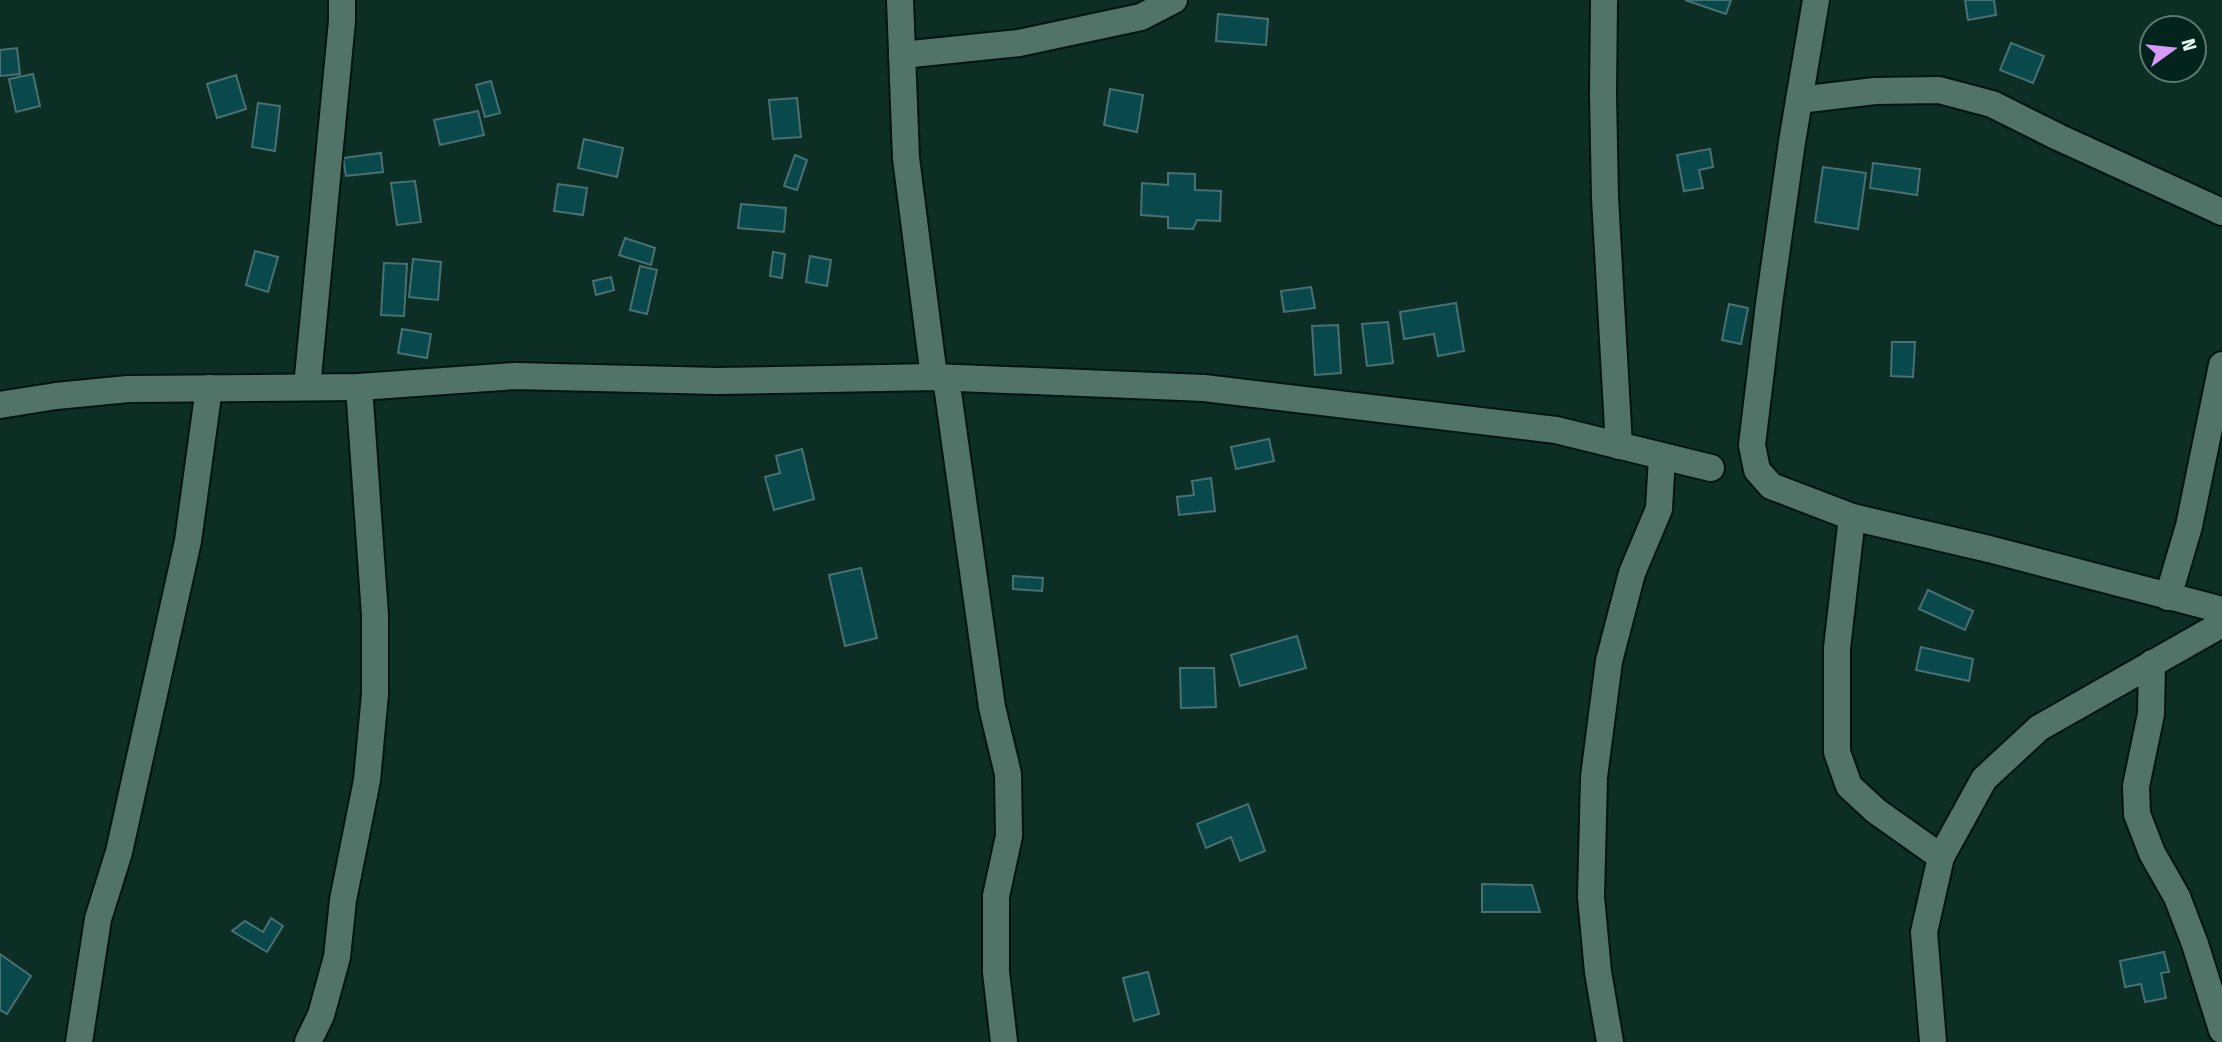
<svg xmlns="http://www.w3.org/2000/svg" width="2222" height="1042" viewBox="0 0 2222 1042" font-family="'Fira Sans Condensed',sans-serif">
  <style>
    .building { fill: #09484b; stroke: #497072; stroke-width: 2 }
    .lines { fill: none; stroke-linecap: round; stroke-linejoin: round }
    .street-casing { stroke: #00150f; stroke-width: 30 }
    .street { stroke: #517368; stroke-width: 26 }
  </style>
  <rect width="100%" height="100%" fill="#0c2e25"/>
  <g class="building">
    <polygon points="1685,0 1731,0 1726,14"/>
    <polygon points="1965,0 1994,0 1996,15 1968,20"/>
    <polygon points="1218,14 1268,19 1266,45 1216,41"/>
    <polygon points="2011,43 2044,56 2033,83 2000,70"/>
    <polygon points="17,48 20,74 0,76 0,50"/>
    <polygon points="33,74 40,106 16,112 9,79"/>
    <polygon points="236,75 246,109 217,118 207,84"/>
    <polygon points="491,81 500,113 485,117 476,85"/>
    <polygon points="1110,89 1143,95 1137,132 1104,125"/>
    <polygon points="797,98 801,137 773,139 769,100"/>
    <polygon points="258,103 280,106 275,151 252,147"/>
    <polygon points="478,111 484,135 440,145 434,120"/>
    <polygon points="584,139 623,148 617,177 578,168"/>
    <polygon points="1710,149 1713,167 1699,170 1703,188 1684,191 1677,155"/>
    <polygon points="381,153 383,172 346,176 343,158"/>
    <polygon points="795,155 807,160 797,190 784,186"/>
    <polygon points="1873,163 1920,169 1917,195 1870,188"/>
    <polygon points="1823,167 1866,173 1858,229 1815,222"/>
    <polygon points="1168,173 1195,174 1195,190 1221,191 1220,221 1197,220 1193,229 1168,228 1168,217 1141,215 1142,183 1168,185"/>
    <polygon points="415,181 421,222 397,225 391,183"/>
    <polygon points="558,184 587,188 583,215 554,211"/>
    <polygon points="741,204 786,208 784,232 738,228"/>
    <polygon points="625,238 655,248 651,265 619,255"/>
    <polygon points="255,251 278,257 268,292 246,285"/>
    <polygon points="773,252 785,254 782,278 770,276"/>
    <polygon points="810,256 831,260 827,286 806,282"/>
    <polygon points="413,259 441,262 438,300 409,297"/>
    <polygon points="384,263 407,264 404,316 381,315"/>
    <polygon points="640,266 657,270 647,314 630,310"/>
    <polygon points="611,277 614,290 596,295 593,281"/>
    <polygon points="1311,287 1315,308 1284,312 1281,291"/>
    <polygon points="1456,303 1464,351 1438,356 1434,334 1404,339 1400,312"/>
    <polygon points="1729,304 1748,308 1741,344 1722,340"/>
    <polygon points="1388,322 1393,363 1367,366 1362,324"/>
    <polygon points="1338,325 1341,373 1315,375 1312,326"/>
    <polygon points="402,329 431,334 427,358 398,353"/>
    <polygon points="1892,342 1915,342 1913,377 1891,376"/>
    <polygon points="1269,439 1274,461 1236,469 1231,447"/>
    <polygon points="802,449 814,499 774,510 765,477 780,473 776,456"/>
    <polygon points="1211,478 1215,511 1179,515 1177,497 1194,495 1192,481"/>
    <polygon points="861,568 877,638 845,646 829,575"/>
    <polygon points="1013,576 1043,578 1042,591 1013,589"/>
    <polygon points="1928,590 1973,611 1965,630 1919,609"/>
    <polygon points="1297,636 1306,668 1240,686 1231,655"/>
    <polygon points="1921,647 1973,659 1969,681 1916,670"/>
    <polygon points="1180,668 1214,668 1216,707 1181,708"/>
    <polygon points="1248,804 1265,851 1240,861 1231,837 1206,848 1197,824"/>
    <polygon points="1482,884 1532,885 1540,912 1482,912"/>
    <polygon points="271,918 283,926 267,952 232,931 245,921 263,932"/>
    <polygon points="2164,952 2169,972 2161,973 2166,998 2145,1002 2141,984 2125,987 2120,961"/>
    <polygon points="0,954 31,976 7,1014 0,1010"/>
    <polygon points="1148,972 1159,1014 1134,1021 1123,978"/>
  </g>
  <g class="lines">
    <defs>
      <g id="street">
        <polyline points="900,0 906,158 934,377"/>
        <polyline points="1604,0 1603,94 1605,198 1619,446"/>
        <polyline points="1816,0 1792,142 1769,304 1752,445 1757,470 1771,486 1852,517 1989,549 2222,610"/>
        <polyline points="902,55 1019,43 1141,17 1174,0"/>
        <polyline points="1799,100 1875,91 1939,90 1992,104 2058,137 2222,212"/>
        <polyline points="946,378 992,707 1008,774 1009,836 996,896 996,972 1004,1042"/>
        <polyline points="307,387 342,21 342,0"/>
        <polyline points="0,405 56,396 128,389 359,387 515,376 717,381 934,377 1204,388 1556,430 1711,468"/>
        <polyline points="1852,517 1837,648 1837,752 1849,786 1876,811 1941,857"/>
        <polyline points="2168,597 2189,526 2222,365"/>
        <polyline points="2152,663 2151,714 2136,786 2137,814 2152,853 2177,897 2195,944 2222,1030"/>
        <polyline points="79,1042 98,919 119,852 188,541 209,388"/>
        <polyline points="308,1042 321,1015 337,957 343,900 367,780 375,694 375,615 359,387"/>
        <polyline points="1610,1042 1598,972 1591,897 1594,777 1609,661 1632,573 1659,509 1662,457"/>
        <polyline points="1933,1042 1924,932 1941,857 1984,779 2039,728 2222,624"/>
      </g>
    </defs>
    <use href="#street" class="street-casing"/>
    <use href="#street" class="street"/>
  </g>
  <g transform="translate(2173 49) rotate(75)"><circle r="33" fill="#02241c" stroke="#5d7971" stroke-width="2"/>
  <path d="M0-5L12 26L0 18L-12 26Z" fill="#d69bfa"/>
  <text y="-10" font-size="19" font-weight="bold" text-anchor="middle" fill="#e5f8f1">N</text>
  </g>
</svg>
